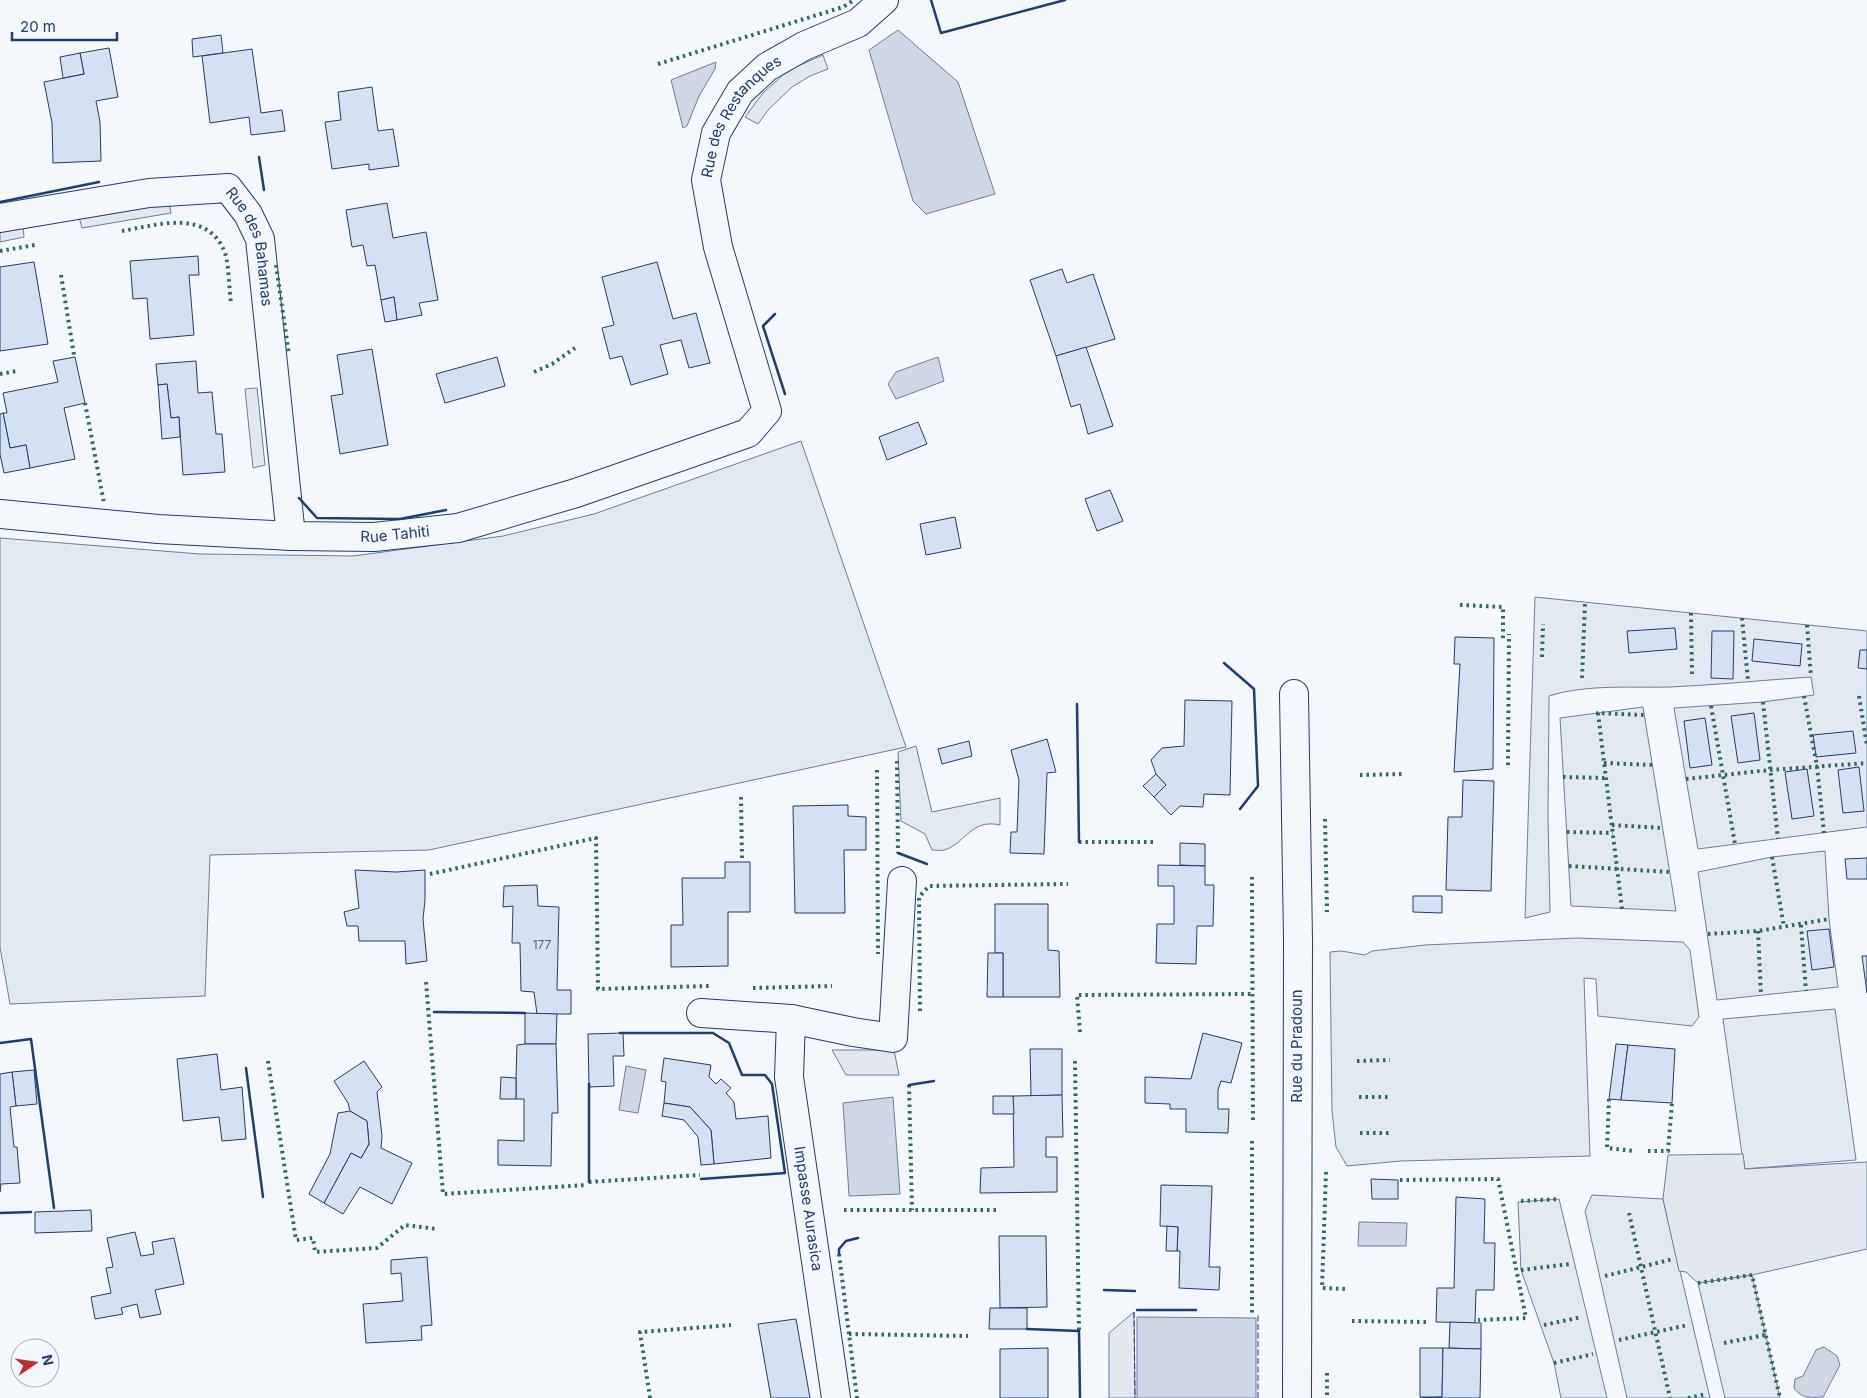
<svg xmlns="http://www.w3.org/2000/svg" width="1867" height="1398" viewBox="0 0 1867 1398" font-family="Inter,sans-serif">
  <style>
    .green { fill: #e3e9f0; stroke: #687fa3 }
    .parking { fill: #e3e8f0; stroke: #687fa3 }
    .water { fill: #cfd7e4; stroke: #687fa3 }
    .building { fill: #d5e0f0; stroke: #1d3f73 }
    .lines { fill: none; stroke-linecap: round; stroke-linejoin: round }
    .street-casing { stroke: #1d3f73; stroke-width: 30 }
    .street { stroke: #f4f7fb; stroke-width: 28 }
    .hedge { stroke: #2c6c60; stroke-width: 4; stroke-dasharray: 2.5 4; stroke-linecap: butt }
    .fence { stroke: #1d3f73; stroke-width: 1; stroke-dasharray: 6 2.5; stroke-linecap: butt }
    .wall { stroke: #1d3f73; stroke-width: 2.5 }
    .labels { text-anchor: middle; stroke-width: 4; stroke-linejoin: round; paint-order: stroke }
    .number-label { font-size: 12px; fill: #4b6792 }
    .street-label { font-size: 15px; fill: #1d3f73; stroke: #f4f7fb }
  </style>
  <rect width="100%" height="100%" fill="#f4f7fb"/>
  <g class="green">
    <polygon points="801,441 906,747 429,850 210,855 205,996 10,1004 0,947 0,538 200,554 353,556 503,536 594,514"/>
    <path d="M1535 597 1867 631V827L1698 849 1674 708 1763 702 1814 695 1811 677C1764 680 1717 685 1670 687 1630 688 1587 684 1549 696L1548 817 1550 912 1525 918Z"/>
    <polygon points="1643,707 1676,911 1571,906 1560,718"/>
    <path d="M916 746 932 812 1000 798V825C971 818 964 845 944 850 940 851 935 850 932 850L925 834 901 821 898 752Z"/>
    <polygon points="1825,851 1829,919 1838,987 1717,1000 1698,872 1772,857"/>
    <polygon points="1577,938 1683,942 1690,950 1699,1017 1692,1026 1598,1016 1596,979 1584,978 1590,1156 1401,1161 1347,1166 1336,1147 1332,1111 1330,952 1341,951 1365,955 1372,951 1425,945"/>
    <polygon points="1835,1009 1856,1160 1744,1169 1723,1019"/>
    <polygon points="1592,1195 1663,1199 1710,1398 1627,1398 1585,1211"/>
    <polygon points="1559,1199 1607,1398 1561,1398 1554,1363 1521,1270 1518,1202"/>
    <polygon points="1752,1275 1780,1398 1725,1398 1698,1283"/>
  </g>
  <g class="parking">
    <polygon points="823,55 828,69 810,76 792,87 768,110 758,124 745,117 763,93 783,75 798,66"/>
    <polygon points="169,202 171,213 82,228 79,217"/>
    <polygon points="23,226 24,237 0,242 0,230"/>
    <polygon points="257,388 265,465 253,468 245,389"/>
    <polygon points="832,1050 894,1050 899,1075 846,1075"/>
    <polygon points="1743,1154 1745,1169 1867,1162 1867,1249 1752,1275 1698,1283 1686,1272 1679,1271 1663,1199 1668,1155"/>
    <polygon points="1134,1312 1135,1398 1109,1398 1109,1333"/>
  </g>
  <g class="water">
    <polygon points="898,30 958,82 995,194 926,214 913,201 869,50"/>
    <polygon points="716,62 715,69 699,96 687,126 683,128 671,80"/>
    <polygon points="938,357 944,381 896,399 888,384 896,372"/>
    <polygon points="626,1066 646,1070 638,1113 619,1110"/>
    <polygon points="893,1097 900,1194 849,1196 843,1103"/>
    <polygon points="1359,1222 1407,1223 1406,1246 1358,1246"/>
    <polygon points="1137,1317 1256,1318 1256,1398 1137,1398"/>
    <path d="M1824 1347 1837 1356 1840 1365 1823 1397C1809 1398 1801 1398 1794 1388L1795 1379 1803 1376 1816 1350Z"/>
  </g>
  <g class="building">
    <polygon points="221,35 223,53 193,57 192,39"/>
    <polygon points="109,48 118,97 96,101 100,122 101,161 53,163 52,123 44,82 84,74 80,53"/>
    <polygon points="252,49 261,113 282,110 285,131 251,135 249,117 210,123 202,56"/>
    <polygon points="80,53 84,74 63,78 60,57"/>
    <polygon points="372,87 378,131 393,129 399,166 369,170 369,164 332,169 325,122 341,120 338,92"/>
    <polygon points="387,203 393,238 426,232 438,300 419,303 422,315 397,320 394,297 381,300 375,265 367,266 363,245 352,247 346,210"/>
    <polygon points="198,256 199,275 189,275 194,335 150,339 147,298 133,299 130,261"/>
    <polygon points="34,262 48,344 0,351 0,267"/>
    <polygon points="657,262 673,319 696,313 710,363 689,368 681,340 660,345 668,374 631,385 622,356 610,359 602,328 614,325 602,277"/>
    <polygon points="1062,269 1067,283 1093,274 1115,339 1056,356 1030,280"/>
    <polygon points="394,297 397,320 385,322 381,300"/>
    <polygon points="1086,347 1113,426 1088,434 1080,404 1071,407 1056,356"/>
    <polygon points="372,349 388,445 340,454 331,396 343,394 337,355"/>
    <polygon points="75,357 85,403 64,408 75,459 30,468 26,445 10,448 3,413 7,413 3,393 58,382 53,361"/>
    <polygon points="497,357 505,386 445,403 436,374"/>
    <polygon points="196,361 198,393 212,392 216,434 222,434 225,472 183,475 179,417 171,418 167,384 158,385 156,364"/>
    <polygon points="167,384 171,418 179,417 180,437 162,439 158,385"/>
    <polygon points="3,413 10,448 26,445 30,468 4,473 0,454 0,414"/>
    <polygon points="918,422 927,444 887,460 879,437"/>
    <polygon points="1110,490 1123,521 1097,531 1085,499"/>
    <polygon points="955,517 961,548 926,555 920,524"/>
    <polygon points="1675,628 1677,649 1629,653 1627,631"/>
    <polygon points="1712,631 1734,631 1733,679 1711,678"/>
    <polygon points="1455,637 1494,638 1493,769 1454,772 1460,664 1454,664"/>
    <polygon points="1754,639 1802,644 1800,666 1752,661"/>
    <polygon points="1860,650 1867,650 1867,669 1858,668"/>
    <polygon points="1185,700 1232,701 1230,795 1204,794 1203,807 1180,806 1171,815 1154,797 1166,785 1156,774 1151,760 1162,748 1184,746"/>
    <polygon points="1754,713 1760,760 1738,763 1731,716"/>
    <polygon points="1705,718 1712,765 1690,768 1684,721"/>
    <polygon points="1853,731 1856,753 1816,757 1813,735"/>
    <polygon points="1047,739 1056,772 1047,773 1044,854 1010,853 1011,832 1017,832 1019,780 1011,750"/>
    <polygon points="969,741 972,756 942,764 938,749"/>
    <polygon points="1859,767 1864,811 1843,813 1838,770"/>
    <polygon points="1807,769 1814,816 1792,819 1785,772"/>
    <polygon points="1156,774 1166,785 1154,797 1143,786"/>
    <polygon points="1463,780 1494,781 1491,891 1446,890 1448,817 1462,817"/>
    <polygon points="848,805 848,816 866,817 866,850 844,850 845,913 795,913 793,806"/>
    <polygon points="1180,843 1205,844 1205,866 1180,865"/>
    <polygon points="1867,858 1867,879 1847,879 1845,859"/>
    <polygon points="725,862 750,862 750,912 728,912 728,966 671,967 671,925 683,925 682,878 725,878"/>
    <polygon points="1158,865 1205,866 1205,885 1214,885 1213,926 1197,926 1196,964 1156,963 1157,924 1174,924 1174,886 1158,886"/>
    <polygon points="355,870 396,872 425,870 425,900 423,919 427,961 406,964 405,941 359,941 358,926 347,926 344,912 359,908"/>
    <polygon points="537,885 538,906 559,907 557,990 571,990 571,1014 537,1014 534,992 521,991 520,943 512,943 513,906 503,907 504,886"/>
    <polygon points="1413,896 1442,896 1442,913 1413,912"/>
    <polygon points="995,904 1048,904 1048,950 1059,951 1060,997 1003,997 1003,953 995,953"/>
    <polygon points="1829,929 1834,967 1812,970 1807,931"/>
    <polygon points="988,953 1003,953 1003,997 987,997"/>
    <polygon points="1862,956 1867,956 1867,993"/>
    <polygon points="525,1013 557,1014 556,1044 525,1044"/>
    <polygon points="623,1033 624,1056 613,1056 614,1086 589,1087 588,1034"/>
    <polygon points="1203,1033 1242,1043 1231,1083 1221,1081 1218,1090 1218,1109 1229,1109 1228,1133 1186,1132 1186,1109 1170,1109 1170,1104 1145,1103 1145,1077 1191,1079"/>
    <polygon points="525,1044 556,1044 558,1113 552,1113 551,1166 498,1165 498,1140 524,1141 524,1099 516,1099 516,1078 517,1045"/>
    <polygon points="1616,1044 1628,1045 1621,1100 1609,1099"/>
    <polygon points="1628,1045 1675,1049 1672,1103 1621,1100"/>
    <polygon points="1030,1049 1062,1049 1062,1095 1031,1096"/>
    <polygon points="217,1054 221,1090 242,1087 246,1139 222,1141 219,1117 183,1121 177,1059"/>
    <polygon points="664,1058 711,1065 709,1077 716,1084 721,1079 731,1088 726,1093 734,1102 736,1119 768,1116 771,1158 714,1164 711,1130 690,1107 664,1103 666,1082 661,1081"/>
    <polygon points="364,1061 382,1087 377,1092 382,1136 381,1148 412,1163 392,1204 360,1187 343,1214 324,1203 351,1153 361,1158 369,1144 367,1121 350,1111 348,1103 334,1081"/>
    <polygon points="34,1070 37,1104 16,1106 12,1072"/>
    <polygon points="12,1072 16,1106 10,1107 14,1147 17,1147 20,1183 1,1184 0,1192 0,1074"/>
    <polygon points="501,1077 516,1078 516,1099 500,1099"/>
    <polygon points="1062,1095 1063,1137 1046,1137 1046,1157 1057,1157 1057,1192 980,1193 981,1168 1014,1167 1013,1096"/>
    <polygon points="993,1096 1013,1096 1014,1114 993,1114"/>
    <polygon points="664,1103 690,1107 711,1130 714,1164 701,1165 698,1137 684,1120 662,1116"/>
    <polygon points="350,1111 367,1121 369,1144 361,1158 351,1153 324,1203 309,1194 330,1154 338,1113"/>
    <polygon points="1371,1179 1398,1180 1398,1199 1372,1199"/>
    <polygon points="1161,1185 1212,1186 1209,1267 1220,1267 1219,1290 1179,1288 1180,1251 1177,1251 1178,1227 1160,1226"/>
    <polygon points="1456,1197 1485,1199 1484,1243 1495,1243 1494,1290 1476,1290 1475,1323 1436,1322 1437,1288 1454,1288"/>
    <polygon points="91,1210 92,1231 35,1233 35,1212"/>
    <polygon points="1167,1226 1178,1227 1177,1251 1166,1251"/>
    <polygon points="135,1232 141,1256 154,1254 152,1242 174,1238 184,1284 155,1290 161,1314 140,1318 137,1304 121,1308 123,1314 95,1319 91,1297 111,1293 106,1268 113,1267 107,1238"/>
    <polygon points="999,1236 1046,1236 1047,1307 1000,1308"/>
    <polygon points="427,1257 432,1325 421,1326 422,1340 366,1343 363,1304 403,1301 401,1273 391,1274 391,1260"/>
    <polygon points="990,1308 1027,1308 1027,1329 989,1329"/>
    <polygon points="796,1319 810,1398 771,1398 758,1324"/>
    <polygon points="1450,1322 1481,1323 1481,1349 1449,1348"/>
    <polygon points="1048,1348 1048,1398 1000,1398 1000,1349"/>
    <polygon points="1420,1348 1443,1348 1442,1397 1420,1397"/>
    <polygon points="1443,1348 1481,1349 1480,1398 1420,1398 1442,1397"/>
  </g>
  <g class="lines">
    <defs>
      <g id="street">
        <path id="s1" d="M0 218 149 193 228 188 248 214 260 239 291 536"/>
        <path id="s2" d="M0 514 158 529 291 536 374 537 458 528 576 493 748 433 767 411 718 247 706 180 716 133 740 92 767 67 804 46 858 23 884 0"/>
        <polyline points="1294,694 1298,939 1297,1398"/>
        <polyline points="701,1013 791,1019 853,1032 893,1038 902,881"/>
        <path id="s3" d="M791 1019 789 1077 836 1398"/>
      </g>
    </defs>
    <use href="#street" class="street-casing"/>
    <use href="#street" class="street"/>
    <g class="hedge">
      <polyline points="658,64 843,7 854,0"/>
      <path d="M122 231C157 225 208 208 225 253 229 265 229 289 231 303"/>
      <polyline points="0,251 35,245"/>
      <polyline points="276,265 289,355"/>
      <polyline points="61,275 74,355"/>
      <polyline points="534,372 552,364 575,348"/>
      <polyline points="0,374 17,371"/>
      <polyline points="85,403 104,503"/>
      <polyline points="1460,605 1503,607 1503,639"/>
      <polyline points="1691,613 1692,675"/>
      <polyline points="1742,618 1748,681"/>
      <polyline points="1807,625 1811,677"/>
      <polyline points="1542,657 1543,624"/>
      <polyline points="1582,678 1585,603"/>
      <polyline points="1804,696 1817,766 1824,833"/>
      <polyline points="1859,696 1867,746"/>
      <polyline points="1763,702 1778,839"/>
      <polyline points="1711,706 1735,844"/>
      <polyline points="897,761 898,853"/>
      <polyline points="1604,763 1653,765"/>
      <polyline points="1508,765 1509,634"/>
      <polyline points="877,770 878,954"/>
      <polyline points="1360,775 1405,774"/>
      <polyline points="1563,777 1606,778"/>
      <polyline points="1686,779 1770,770 1867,763"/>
      <polyline points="741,797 742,858"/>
      <polyline points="1325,819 1327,912"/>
      <polyline points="1612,825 1663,828"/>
      <polyline points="1567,832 1613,833"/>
      <polyline points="1079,842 1156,842"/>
      <polyline points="1772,857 1784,927"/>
      <polyline points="1569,866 1670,872"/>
      <polyline points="430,874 596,838 598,989 709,986"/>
      <polyline points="1252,877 1253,1122"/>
      <polyline points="1622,909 1598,713 1644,715"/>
      <polyline points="1801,925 1806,991"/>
      <polyline points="1758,931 1761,995"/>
      <polyline points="1708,934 1758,931 1829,919"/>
      <polyline points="426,982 443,1194 586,1185"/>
      <polyline points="753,988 832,986"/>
      <polyline points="920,1011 919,897 929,886 1068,884"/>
      <polyline points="1080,1032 1077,995 1252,994"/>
      <polyline points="268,1061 296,1240 313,1238 315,1252 377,1248 405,1225 437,1229"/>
      <polyline points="1075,1061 1079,1331"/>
      <polyline points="1357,1061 1390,1060"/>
      <polyline points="909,1085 912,1210"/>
      <polyline points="1359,1097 1390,1097"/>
      <polyline points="1609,1099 1607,1148 1634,1151"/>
      <polyline points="1360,1133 1391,1133"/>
      <polyline points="1252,1141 1252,1315"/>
      <polyline points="1648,1151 1668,1151 1672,1103"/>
      <polyline points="1326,1172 1322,1288 1348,1289"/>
      <polyline points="1400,1180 1498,1179 1526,1318 1478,1320"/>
      <polyline points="589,1182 700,1175"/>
      <polyline points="1521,1201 1559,1199"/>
      <polyline points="844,1210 998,1210"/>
      <polyline points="1629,1213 1670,1398"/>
      <polyline points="839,1254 857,1398"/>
      <polyline points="1521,1270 1570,1264"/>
      <polyline points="1605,1276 1673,1259"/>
      <polyline points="1698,1283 1752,1275 1780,1398"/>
      <polyline points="1352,1321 1428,1322"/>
      <polyline points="1544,1325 1582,1317"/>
      <polyline points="849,1334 968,1336"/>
      <polyline points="1619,1340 1688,1325"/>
      <polyline points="1724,1343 1765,1335"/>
      <polyline points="1554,1363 1593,1354"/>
      <polyline points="1327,1373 1327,1398"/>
      <polyline points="650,1398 640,1332 731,1325"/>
      <polyline points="1688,1398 1707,1394"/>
    </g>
    <g class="fence">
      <polyline points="1134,1312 1135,1398"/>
      <polyline points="1258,1398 1258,1314"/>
    </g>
    <g class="wall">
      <polyline points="931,0 941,33 1065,0"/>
      <polyline points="259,157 264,190"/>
      <polyline points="0,202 99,182"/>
      <polyline points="775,314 763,326 785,394"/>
      <polyline points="299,498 317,518 400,519 446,510"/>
      <polyline points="1224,663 1254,689 1258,786 1240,809"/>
      <polyline points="1077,704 1079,842"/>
      <polyline points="898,853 927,864"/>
      <polyline points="434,1012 525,1013"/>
      <polyline points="620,1033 713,1033 729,1043 742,1075 765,1075 772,1084 785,1173 701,1179"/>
      <polyline points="0,1043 31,1039 54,1208"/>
      <polyline points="246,1068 263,1197"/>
      <polyline points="909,1085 934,1081"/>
      <polyline points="589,1182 589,1084"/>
      <polyline points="0,1213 31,1212"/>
      <polyline points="839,1254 839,1249 846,1241 858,1238"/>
      <polyline points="1104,1290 1135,1291"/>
      <polyline points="1137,1310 1196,1310"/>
      <polyline points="1027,1329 1079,1331 1080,1398"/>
    </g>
  </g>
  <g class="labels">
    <g class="number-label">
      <text x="542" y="949">177</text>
    </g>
    <g class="street-label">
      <text dy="5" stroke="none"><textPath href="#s2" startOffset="1108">Rue des Restanques</textPath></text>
      <text dy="5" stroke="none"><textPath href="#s1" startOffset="295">Rue des Bahamas</textPath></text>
      <text dy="5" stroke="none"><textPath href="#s2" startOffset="396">Rue Tahiti</textPath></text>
      <text transform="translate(1297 1046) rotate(-90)" y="5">Rue du Pradoun</text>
      <text dy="5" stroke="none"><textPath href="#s3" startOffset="191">Impasse Aurasica</textPath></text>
    </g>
  </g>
  <g transform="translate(35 1363) rotate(77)"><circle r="24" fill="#f4f7fb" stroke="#9eadc5"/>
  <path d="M0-4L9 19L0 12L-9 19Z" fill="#c62828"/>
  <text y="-8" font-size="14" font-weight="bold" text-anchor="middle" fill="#1d3f73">N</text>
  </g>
  <path d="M12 32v8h105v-8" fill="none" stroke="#1d3f73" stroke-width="2.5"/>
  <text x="20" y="32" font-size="15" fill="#1d3f73" stroke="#f4f7fb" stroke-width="4" paint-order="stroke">20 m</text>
</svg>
